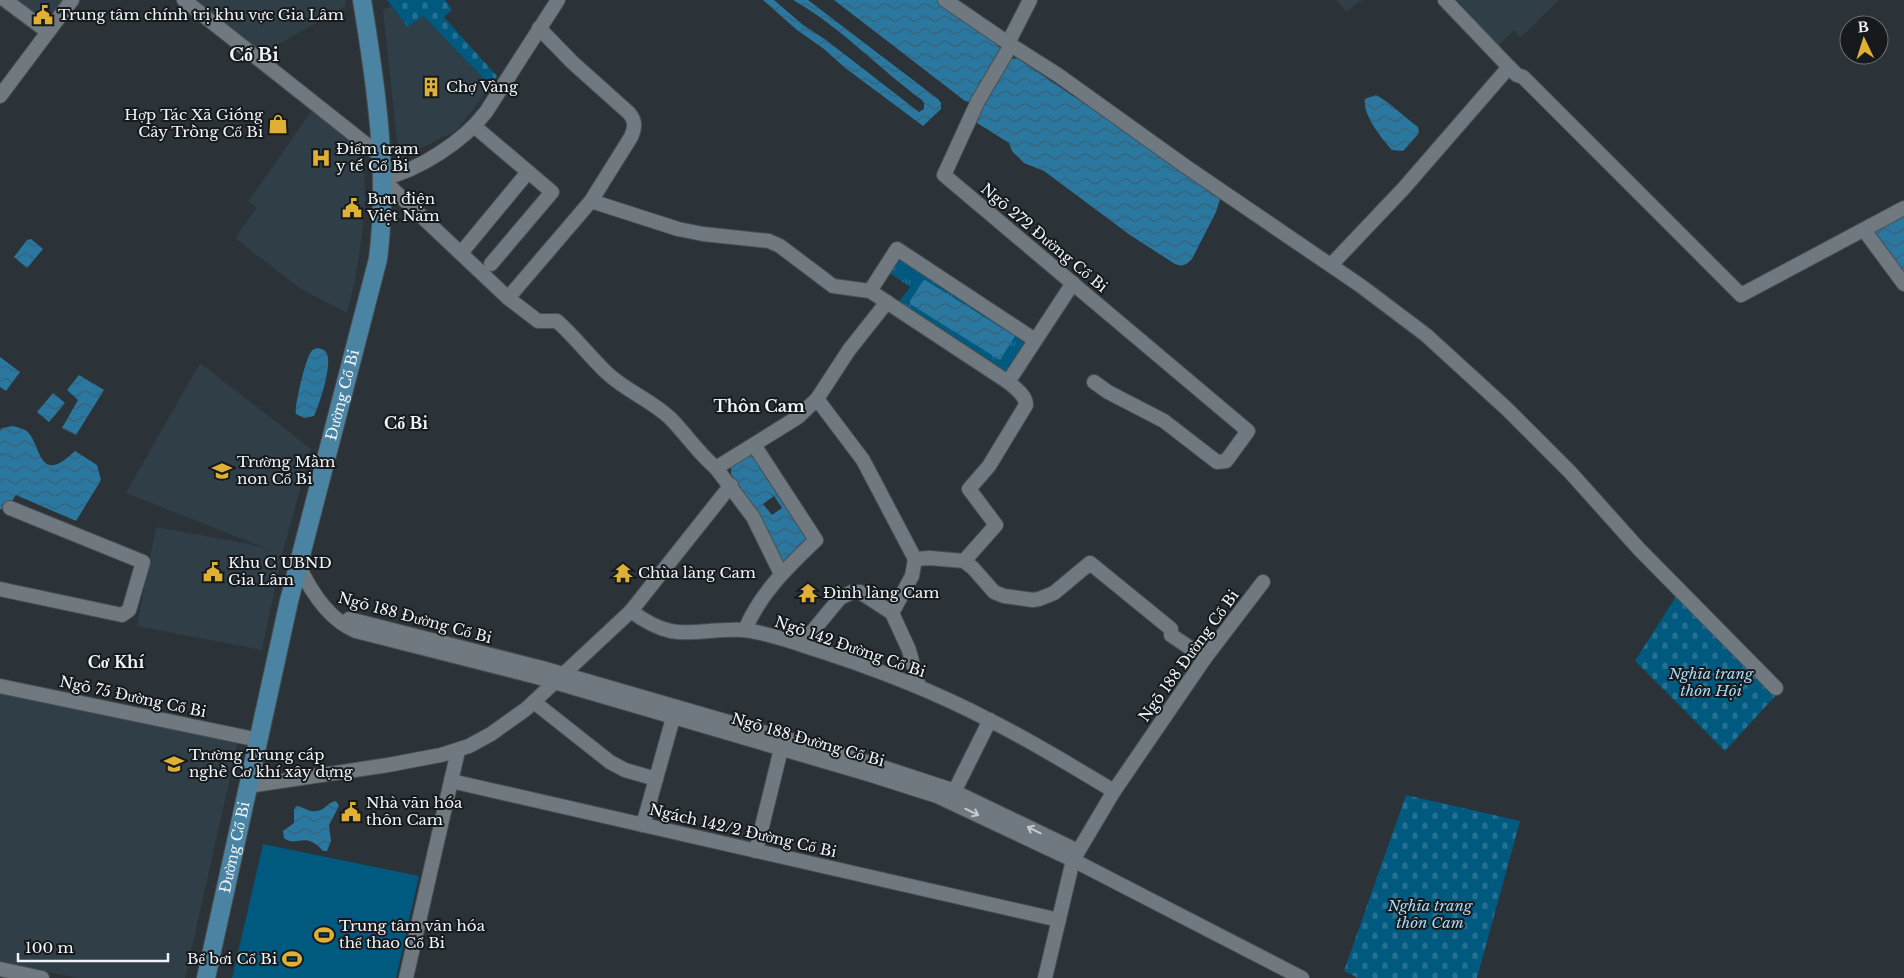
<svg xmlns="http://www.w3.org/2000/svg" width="1904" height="978" viewBox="0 0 1904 978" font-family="'Libre Baskerville',serif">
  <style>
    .built { fill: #2f3e47 }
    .grass { fill: url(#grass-tufts) }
    .cemetery { fill: url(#cemetery-stones) }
    .pitch { fill: #00597f }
    .water { fill: url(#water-waves); fill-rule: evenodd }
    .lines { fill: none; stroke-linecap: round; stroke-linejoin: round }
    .minor-casing { stroke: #484f53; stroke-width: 16 }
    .major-casing { stroke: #484f53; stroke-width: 20 }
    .minor { stroke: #70797f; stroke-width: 14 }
    .major { stroke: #4b84a2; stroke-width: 18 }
    .oneway { stroke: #c3c9ce }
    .labels { text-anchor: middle; stroke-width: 4; stroke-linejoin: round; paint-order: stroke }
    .poi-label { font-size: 15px; fill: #eff4f8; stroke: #161a1c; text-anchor: start }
    .street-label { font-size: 15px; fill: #eff4f8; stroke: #161a1c }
    .park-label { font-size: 15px; font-style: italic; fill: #abd8f4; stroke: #161a1c }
    .neighbourhood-label { font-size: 16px; font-weight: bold; fill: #eff4f8; stroke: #161a1c }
    .quarter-label { font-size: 18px; font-weight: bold; fill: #eff4f8; stroke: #161a1c }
  </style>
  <defs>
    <pattern id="grass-tufts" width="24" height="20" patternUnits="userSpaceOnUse" patternTransform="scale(1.25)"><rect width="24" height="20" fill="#00597f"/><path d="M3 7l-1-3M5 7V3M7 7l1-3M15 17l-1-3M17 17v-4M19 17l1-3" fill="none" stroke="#267192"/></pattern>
    <pattern id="cemetery-stones" width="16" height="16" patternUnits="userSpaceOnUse" patternTransform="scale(1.25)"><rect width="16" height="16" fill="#00597f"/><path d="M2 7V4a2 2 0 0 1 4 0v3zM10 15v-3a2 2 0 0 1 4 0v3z" fill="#267192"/></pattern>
    <pattern id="water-waves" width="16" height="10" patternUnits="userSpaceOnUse" patternTransform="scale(1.25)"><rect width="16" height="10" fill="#2a78a0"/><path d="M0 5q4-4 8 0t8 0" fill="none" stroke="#396075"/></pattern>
  </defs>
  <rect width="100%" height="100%" fill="#2b3338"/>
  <g class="built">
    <polygon points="8,0 69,0 47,29"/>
    <polygon points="194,0 345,0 346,6 261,54"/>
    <polygon points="1336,0 1362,0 1346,12"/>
    <polygon points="1457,0 1559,0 1521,37 1514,30 1498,46"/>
    <polygon points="392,6 408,27 423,16 491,86 457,130 399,159 383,10"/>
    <polygon points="313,109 356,143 363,155 364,161 365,203 362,235 355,280 347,313 301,289 235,238 257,207 248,202"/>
    <polygon points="200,363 311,449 282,555 262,650 137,626 156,527 249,544 273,551 126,493"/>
    <polygon points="0,689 239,738 185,978 77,978 0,962"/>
  </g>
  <polygon class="grass" points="897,249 1035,340 1008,382 895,307 910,287 884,269"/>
  <g class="cemetery">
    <polygon points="387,0 445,0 452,10 444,17 497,76 491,86 423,16 408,27"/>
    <polygon points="1677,595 1777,694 1725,751 1635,661"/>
    <polygon points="1406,795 1520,821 1477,978 1358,978 1344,971"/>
  </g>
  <polygon class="pitch" points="263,844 419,876 396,978 232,978"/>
  <g class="water">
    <path d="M763 0H774L803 25 826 40 919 112 924 109V103L922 100C878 68 841 27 793 0H808L938 99 941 103V109L923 126 844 67 824 49 797 30Z"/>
    <polygon points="834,0 937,0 981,29 1001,49 994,65 971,102 965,101"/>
    <path d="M1017 58 1221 196 1216 212 1192 259C1186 265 1183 267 1175 264L1130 235 1044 171 1024 163 1012 151 1009 143 974 121 1010 59Z"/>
    <path d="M1376 95C1391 103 1404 117 1418 127L1419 133 1403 151 1392 150C1382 139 1362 114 1365 99Z"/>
    <polygon points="1904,212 1904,278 1869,231"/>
    <polygon points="31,239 43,249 27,268 14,257 27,240"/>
    <polygon points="925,280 1015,336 1000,360 910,304 910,301 923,281"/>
    <path d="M318 348C320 349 323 349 325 351 335 360 319 405 314 416L304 418 296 414C294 407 306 357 311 352 313 349 314 349 318 348Z"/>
    <polygon points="0,357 20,372 6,391 0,387"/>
    <polygon points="79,375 104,390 76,435 62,428 78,400 67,390"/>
    <polygon points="53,393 65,403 49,422 37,412"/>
    <path d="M13 426C16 427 22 428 25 430 42 440 36 489 75 451L97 465 101 480 76 521 16 495 6 510 0 509V430L2 428Z"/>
    <path d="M750 454 754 455 809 539 785 562 782 561 756 511 731 474V467ZM774 496 782 508 772 515 763 504Z"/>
    <path d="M336 801 339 806 329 825 331 841 327 851H323C305 830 296 848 284 838L283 831 294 823V810L296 806C303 806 309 813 317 811 325 810 328 802 336 801Z"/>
  </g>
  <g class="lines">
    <defs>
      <g id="minor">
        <polyline points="5,0 48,32"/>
        <polyline points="184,0 381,156"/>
        <polyline points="945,0 1011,45 978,101 944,175 1248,431 1226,461 1217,462 1164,421 1108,392 1094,382"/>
        <polyline points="1445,0 1509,67 1517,75 1523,77 1741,295 1904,208"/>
        <path d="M539 28 572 62 629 113C636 121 635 128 631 137L591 201 678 229 703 234 769 241 780 246 833 286 870 291 1008 382 1073 283"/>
        <polyline points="1008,43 1030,0"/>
        <polyline points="1011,45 1058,75 1185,166 1361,286 1426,335 1507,409 1570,472 1639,549 1776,688"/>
        <polyline points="0,96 72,0"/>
        <polyline points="474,126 552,192 491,264"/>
        <path d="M382 179 508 298 538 321H557C575 337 590 357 607 373 626 391 651 400 670 418 686 434 698 453 716 468L798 417 817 399 863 460 915 559 930 558 964 561 973 568 994 592 1004 596 1033 600 1039 599 1054 593 1090 563 1171 629V635L1205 658"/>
        <path d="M382 179C419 170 463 142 486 112L558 0"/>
        <polyline points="1864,230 1904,284"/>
        <polyline points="461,253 528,172"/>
        <polyline points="1331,265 1404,188 1509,67"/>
        <polyline points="870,291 897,249 1035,340"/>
        <polyline points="508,298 591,201"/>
        <polyline points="817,399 849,350 887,302"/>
        <polyline points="716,468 753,517 781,574"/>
        <path d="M964 561 996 525 969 489 989 466 1026 405C1026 395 1015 388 1008 382"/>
        <path d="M298 564C310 590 329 620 356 631L537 677 868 774 937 796 1073 860 1302 978"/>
        <polyline points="0,589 122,615 129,610 143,562 10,508"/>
        <polyline points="631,611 731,485"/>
        <polyline points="892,613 912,576 915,559"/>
        <polyline points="349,619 542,668 873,764 949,789 1078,851"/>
        <path d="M745 630C760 593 788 567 816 540L754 445"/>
        <polyline points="802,644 840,598 852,592 860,592 892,613 909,650 919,687"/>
        <polyline points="0,686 259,740"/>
        <polyline points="534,702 610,762 625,770 656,779"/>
        <polyline points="458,751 451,781 1059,920"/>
        <path d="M249 786 388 765 441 755 469 746 491 734 526 709 631 611C676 645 694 628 743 630 757 631 788 640 802 645 866 665 930 689 989 720 1032 741 1073 767 1114 791"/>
        <polyline points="952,801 954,792 990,720"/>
        <polyline points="643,825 675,711"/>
        <polyline points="756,851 783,741"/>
        <polyline points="0,969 42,978"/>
        <polyline points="406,978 451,781"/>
        <polyline points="1045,978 1073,860 1114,791 1205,658 1263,582"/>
      </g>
      <g id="major">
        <path id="s1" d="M206 978 289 601 378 259C389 173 376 85 362 0"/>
      </g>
    </defs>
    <use href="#minor" class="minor-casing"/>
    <use href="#major" class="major-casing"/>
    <use href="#minor" class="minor"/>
    <use href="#major" class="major"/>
  </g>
  <defs><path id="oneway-shaft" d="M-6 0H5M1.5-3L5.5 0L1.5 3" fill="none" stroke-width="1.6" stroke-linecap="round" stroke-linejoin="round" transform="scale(1.25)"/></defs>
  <g class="oneway">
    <use href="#oneway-shaft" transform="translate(972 812) rotate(26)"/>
    <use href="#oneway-shaft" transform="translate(1034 830) rotate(-154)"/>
  </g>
  <defs>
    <symbol id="civic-bare" viewBox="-9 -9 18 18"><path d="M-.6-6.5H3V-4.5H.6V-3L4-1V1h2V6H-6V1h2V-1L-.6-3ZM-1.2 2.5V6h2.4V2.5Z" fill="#dfb034" stroke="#161a1c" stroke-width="2.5" paint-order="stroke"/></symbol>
    <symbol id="building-bare" viewBox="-9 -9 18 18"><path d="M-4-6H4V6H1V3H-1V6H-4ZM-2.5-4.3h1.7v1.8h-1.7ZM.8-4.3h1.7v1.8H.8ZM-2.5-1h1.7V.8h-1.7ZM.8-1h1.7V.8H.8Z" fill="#dfb034" stroke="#161a1c" stroke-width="2.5" paint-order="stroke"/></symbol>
    <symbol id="shop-bare" viewBox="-9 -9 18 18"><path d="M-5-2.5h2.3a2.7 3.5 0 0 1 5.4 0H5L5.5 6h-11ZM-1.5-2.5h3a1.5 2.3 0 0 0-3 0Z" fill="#dfb034" stroke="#161a1c" stroke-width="2.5" paint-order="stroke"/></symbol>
    <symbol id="hospital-bare" viewBox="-9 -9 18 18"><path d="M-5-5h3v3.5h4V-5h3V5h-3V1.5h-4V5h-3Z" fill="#dfb034" stroke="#161a1c" stroke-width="2.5" paint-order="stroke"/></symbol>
    <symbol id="school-bare" viewBox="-9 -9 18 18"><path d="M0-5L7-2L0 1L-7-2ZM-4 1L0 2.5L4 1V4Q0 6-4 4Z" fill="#dfb034" stroke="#161a1c" stroke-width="2.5" paint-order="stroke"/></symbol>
    <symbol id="temple-bare" viewBox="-9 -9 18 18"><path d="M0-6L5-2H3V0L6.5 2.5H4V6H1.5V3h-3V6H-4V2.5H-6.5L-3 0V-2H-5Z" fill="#dfb034" stroke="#161a1c" stroke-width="2.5" paint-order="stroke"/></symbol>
    <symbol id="stadium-bare" viewBox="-9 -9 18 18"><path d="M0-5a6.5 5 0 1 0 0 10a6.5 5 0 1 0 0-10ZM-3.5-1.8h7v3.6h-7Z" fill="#dfb034" stroke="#161a1c" stroke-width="2.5" paint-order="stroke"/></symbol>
  </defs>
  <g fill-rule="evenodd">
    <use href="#civic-bare" x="29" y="1" width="28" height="28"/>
    <use href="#building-bare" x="417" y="73" width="28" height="28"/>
    <use href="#shop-bare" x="264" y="110" width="28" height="28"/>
    <use href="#hospital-bare" x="307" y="144" width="28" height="28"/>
    <use href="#civic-bare" x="338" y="194" width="28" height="28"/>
    <use href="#school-bare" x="208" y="457" width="28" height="28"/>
    <use href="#civic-bare" x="199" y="558" width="28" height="28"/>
    <use href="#temple-bare" x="609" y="559" width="28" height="28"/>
    <use href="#temple-bare" x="794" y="579" width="28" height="28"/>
    <use href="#school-bare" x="160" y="750" width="28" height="28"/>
    <use href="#civic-bare" x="337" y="798" width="28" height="28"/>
    <use href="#stadium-bare" x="310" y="921" width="28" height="28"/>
    <use href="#stadium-bare" x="278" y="945" width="28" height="28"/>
  </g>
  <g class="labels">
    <g class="poi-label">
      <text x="58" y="20">Trung tâm chính trị khu vực Gia Lâm</text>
      <text x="446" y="92">Chợ Vàng</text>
      <text x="263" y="120" text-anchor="end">Hợp Tác Xã Giống<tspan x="263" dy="17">Cây Trồng Cổ Bi</tspan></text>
      <text x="336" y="154">Điểm trạm<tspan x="336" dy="17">y tế Cổ Bi</tspan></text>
      <text x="367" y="204">Bưu điện<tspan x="367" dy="17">Việt Nam</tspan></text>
      <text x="237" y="467">Trường Mầm<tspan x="237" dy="17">non Cổ Bi</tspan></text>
      <text x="228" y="568">Khu C UBND<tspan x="228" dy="17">Gia Lâm</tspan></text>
      <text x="638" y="578">Chùa làng Cam</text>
      <text x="823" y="598">Đình làng Cam</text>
      <text x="189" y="760">Trường Trung cấp<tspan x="189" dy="17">nghề Cơ khí xây dựng</tspan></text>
      <text x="366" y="808">Nhà văn hóa<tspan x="366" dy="17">thôn Cam</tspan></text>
      <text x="339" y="931">Trung tâm văn hóa<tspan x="339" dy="17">thể thao Cổ Bi</tspan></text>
      <text x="277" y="964" text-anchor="end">Bể bơi Cổ Bi</text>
    </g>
    <g class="street-label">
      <text transform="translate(1044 238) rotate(40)" y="5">Ngõ 272 Đường Cổ Bi</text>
      <text dy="5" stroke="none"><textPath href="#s1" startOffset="599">Đường Cổ Bi</textPath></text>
      <text transform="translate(415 618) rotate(15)" y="5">Ngõ 188 Đường Cổ Bi</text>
      <text transform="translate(850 647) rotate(19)" y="5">Ngõ 142 Đường Cổ Bi</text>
      <text transform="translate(1189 656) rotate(-54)" y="5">Ngõ 188 Đường Cổ Bi</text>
      <text transform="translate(133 697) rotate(12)" y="5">Ngõ 75 Đường Cổ Bi</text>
      <text transform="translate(808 740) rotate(16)" y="5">Ngõ 188 Đường Cổ Bi</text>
      <text transform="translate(743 831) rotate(13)" y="5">Ngách 142/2 Đường Cổ Bi</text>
      <text dy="5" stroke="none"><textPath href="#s1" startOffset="134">Đường Cổ Bi</textPath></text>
    </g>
    <g class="park-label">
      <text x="1711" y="679">Nghĩa trang<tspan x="1711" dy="17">thôn Hội</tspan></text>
      <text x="1430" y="911">Nghĩa trang<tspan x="1430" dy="17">thôn Cam</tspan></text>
    </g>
    <g class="neighbourhood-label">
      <text x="759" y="412">Thôn Cam</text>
      <text x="406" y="429">Cổ Bi</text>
      <text x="116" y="668">Cơ Khí</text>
    </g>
    <g class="quarter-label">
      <text x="254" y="61">Cổ Bi</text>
    </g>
  </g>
  <g transform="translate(1864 40) rotate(356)"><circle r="24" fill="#161a1c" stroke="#6d7174"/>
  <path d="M0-4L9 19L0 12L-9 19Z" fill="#dfb034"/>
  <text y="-8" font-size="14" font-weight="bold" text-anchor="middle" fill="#eff4f8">B</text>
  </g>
  <path d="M18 953v8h150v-8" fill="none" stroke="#eff4f8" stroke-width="2.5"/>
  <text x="25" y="953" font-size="15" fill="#eff4f8" stroke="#161a1c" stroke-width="4" paint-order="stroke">100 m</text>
</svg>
